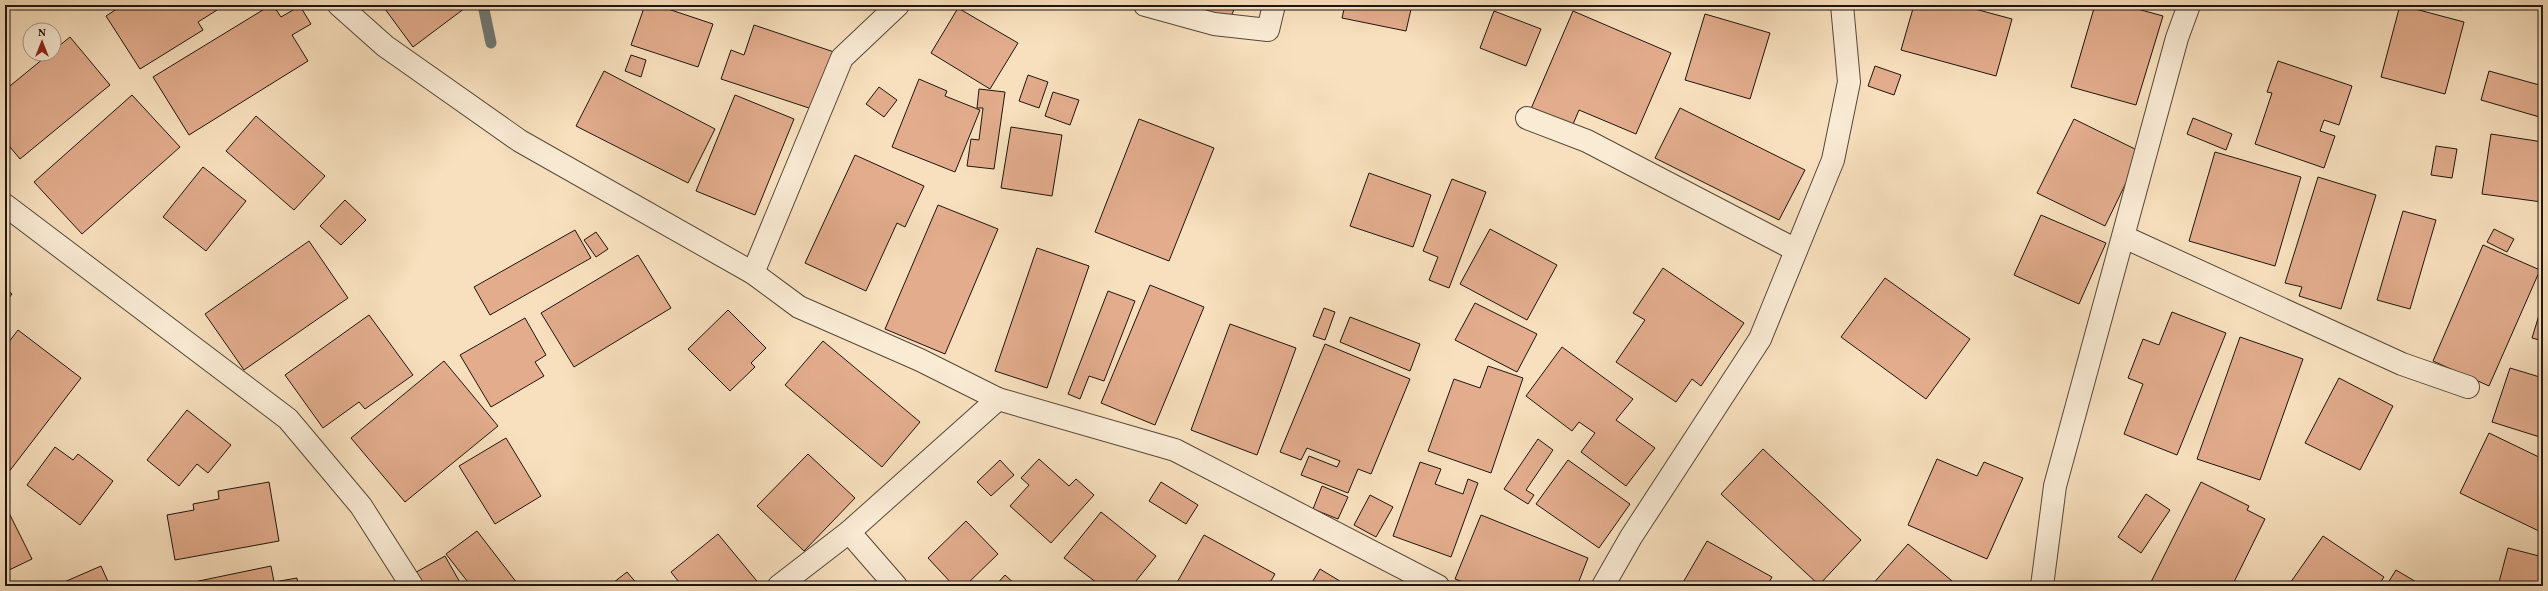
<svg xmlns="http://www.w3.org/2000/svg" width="2548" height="591" viewBox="0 0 2548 591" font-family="Vollkorn,serif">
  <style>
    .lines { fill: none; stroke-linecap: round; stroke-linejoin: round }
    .stream { stroke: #6e7876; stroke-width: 11 }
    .building { fill: #e2ac8d; stroke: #1f150c }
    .minor-casing { stroke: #554838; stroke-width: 24 }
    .minor { stroke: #faebd5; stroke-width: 22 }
  </style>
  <rect width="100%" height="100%" fill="#f8e0be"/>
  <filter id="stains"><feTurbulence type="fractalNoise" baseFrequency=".005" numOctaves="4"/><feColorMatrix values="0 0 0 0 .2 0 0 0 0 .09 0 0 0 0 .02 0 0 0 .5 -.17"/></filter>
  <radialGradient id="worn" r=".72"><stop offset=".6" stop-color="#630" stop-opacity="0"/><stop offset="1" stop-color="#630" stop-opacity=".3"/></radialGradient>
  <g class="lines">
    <polyline class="stream" points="483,5 491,43"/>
  </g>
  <g class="building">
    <polygon points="123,5 225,5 198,22 203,30 140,69 106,16"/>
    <polygon points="271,5 273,5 281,17 300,6 311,24 292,35 308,61 189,135 153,77"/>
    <polygon points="391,5 469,5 413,47 385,9"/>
    <polygon points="645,5 669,5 668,9 713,24 698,67 631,45"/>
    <polygon points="1191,5 1236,5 1229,21"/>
    <polygon points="1345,5 1412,5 1406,31 1342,18"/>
    <polygon points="1914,5 1960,5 2012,19 1996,76 1901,50"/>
    <polygon points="2095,5 2123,5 2163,16 2136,105 2071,87"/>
    <polygon points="2400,5 2464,22 2445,94 2381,77"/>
    <polygon points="2446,5 2463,5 2461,10"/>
    <polygon points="958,8 1018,43 990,89 931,53"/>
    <polygon points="1494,11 1541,29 1526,66 1480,48"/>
    <polygon points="1573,11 1671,53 1636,134 1579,110 1571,129 1530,111"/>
    <polygon points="1705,14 1770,33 1750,99 1685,80"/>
    <polygon points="754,25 837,53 828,84 820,82 812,109 721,79 731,50 744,55"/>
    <polygon points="70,37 110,85 20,159 5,141 5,90 49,54 54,54 54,50"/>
    <polygon points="631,55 646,60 641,77 625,71"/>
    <polygon points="2278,61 2352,86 2339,125 2324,120 2320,131 2335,136 2324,168 2255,144 2272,93 2267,92"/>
    <polygon points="1875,66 1901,75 1894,95 1868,86"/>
    <polygon points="604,71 715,129 688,183 576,126"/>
    <polygon points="2489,71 2543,86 2543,118 2481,100"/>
    <polygon points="1028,75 1048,82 1039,108 1019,101"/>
    <polygon points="919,79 947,91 945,96 980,110 955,172 892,147"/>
    <polygon points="879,87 897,100 884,117 866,104"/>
    <polygon points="979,89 1005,92 994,169 967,166 971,139 979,140 983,108 977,108"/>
    <polygon points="1053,92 1079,100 1070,125 1045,116"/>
    <polygon points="132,95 180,147 82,234 34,182"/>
    <polygon points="735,95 794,119 755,215 696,191"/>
    <polygon points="1680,108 1805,170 1779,220 1655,158"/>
    <polygon points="256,116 325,176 294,210 226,151"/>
    <polygon points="2193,118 2232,134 2226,150 2187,134"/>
    <polygon points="1139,119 1214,148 1169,261 1095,232"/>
    <polygon points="2074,119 2141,152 2105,226 2037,193"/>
    <polygon points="1011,127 1062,135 1052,196 1001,188"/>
    <polygon points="2491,134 2543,142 2542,202 2482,194"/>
    <polygon points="2436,146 2457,149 2452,178 2431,175"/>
    <polygon points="2215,152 2301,177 2275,266 2189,241"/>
    <polygon points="855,155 924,186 905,227 897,223 866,291 805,263"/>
    <polygon points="203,167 246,201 206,251 163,217"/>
    <polygon points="1369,173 1431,195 1413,247 1350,226"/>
    <polygon points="2318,177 2376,195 2341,309 2299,296 2302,287 2285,283"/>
    <polygon points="1452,179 1486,192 1449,288 1429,280 1438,257 1423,251"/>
    <polygon points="345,200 366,220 341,245 320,226"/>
    <polygon points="938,205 998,229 945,354 885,329"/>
    <polygon points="2403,211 2436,220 2410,309 2377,300"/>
    <polygon points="2041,215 2106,243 2079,304 2014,275"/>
    <polygon points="1490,229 1557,265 1527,320 1460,284"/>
    <polygon points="2494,229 2514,239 2507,252 2487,242"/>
    <polygon points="575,230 591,258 490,315 474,287"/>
    <polygon points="596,232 608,249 596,257 584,240"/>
    <polygon points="309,241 348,298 244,370 205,314"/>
    <polygon points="2483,245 2540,270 2489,386 2433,361"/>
    <polygon points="1037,248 1089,266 1047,388 995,371"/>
    <polygon points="638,255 671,308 574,367 541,313"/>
    <polygon points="1663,268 1744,323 1701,386 1692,379 1676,402 1616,362 1645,320 1633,313"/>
    <polygon points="1885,278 1970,339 1926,399 1841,337"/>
    <polygon points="1150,285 1204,307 1155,425 1101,403"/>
    <polygon points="5,288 12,294 5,303"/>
    <polygon points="1108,291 1135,301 1104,381 1089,376 1080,399 1068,394"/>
    <polygon points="2543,302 2543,341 2532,338"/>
    <polygon points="1475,303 1537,334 1517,372 1455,340"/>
    <polygon points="1324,308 1335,312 1325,340 1313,336"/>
    <polygon points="728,310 766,348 751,363 755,367 730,391 688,349"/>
    <polygon points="2172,312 2226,333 2177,455 2124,434 2143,384 2128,378 2143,339 2159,345"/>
    <polygon points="369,315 413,375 365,409 359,402 323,428 285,375"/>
    <polygon points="1350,317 1420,344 1410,371 1340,342"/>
    <polygon points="525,318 546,355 535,362 544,376 491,407 460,355"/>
    <polygon points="1230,324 1296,348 1257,455 1191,430"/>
    <polygon points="18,330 81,378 8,473 5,470 5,347"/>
    <polygon points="2240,337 2303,359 2260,480 2197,459"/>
    <polygon points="823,341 920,422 882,467 785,385"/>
    <polygon points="1325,344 1410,379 1371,474 1358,469 1348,493 1301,475 1309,456 1337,467 1340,461 1307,448 1301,460 1280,452"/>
    <polygon points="1562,347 1633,399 1616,420 1655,448 1626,486 1581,452 1595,433 1579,422 1572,431 1526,396"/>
    <polygon points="444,361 498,426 405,502 351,438"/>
    <polygon points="1488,366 1523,378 1491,473 1428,451 1454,379 1480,388"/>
    <polygon points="2510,368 2543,378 2543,438 2492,422"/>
    <polygon points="2339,378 2393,406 2360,470 2305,443"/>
    <polygon points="187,410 231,445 208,473 197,464 179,486 147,460"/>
    <polygon points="2489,433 2543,459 2543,533 2460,493"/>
    <polygon points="506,438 541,496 495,524 459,466"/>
    <polygon points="1538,439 1553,450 1526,490 1534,495 1528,504 1504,489"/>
    <polygon points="55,447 73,460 78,454 113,481 80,525 27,485"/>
    <polygon points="1763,449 1861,540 1819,585 1721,494"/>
    <polygon points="808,454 855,498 804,551 757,506"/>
    <polygon points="1039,459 1069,486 1076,479 1094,495 1051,543 1010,506 1029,485 1021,478"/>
    <polygon points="1937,459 1977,476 1984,462 2023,478 1987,559 1908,525"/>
    <polygon points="1000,460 1014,475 991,496 977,482"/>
    <polygon points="1568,460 1630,504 1599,548 1536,504"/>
    <polygon points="1420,462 1441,469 1435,484 1463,494 1468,479 1478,483 1451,557 1393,536"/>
    <polygon points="269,482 279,541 175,560 167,515 194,510 193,504 219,499 218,491"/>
    <polygon points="1161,482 1198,505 1186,524 1149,501"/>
    <polygon points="2201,482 2249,506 2247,510 2265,519 2232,586 2149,586"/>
    <polygon points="1322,486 1348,497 1338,519 1313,509"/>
    <polygon points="2146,494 2170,510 2141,553 2118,537"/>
    <polygon points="1370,495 1393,507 1376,537 1354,525"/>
    <polygon points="5,505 32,559 5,572"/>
    <polygon points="1101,512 1156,556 1132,586 1101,586 1064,558"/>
    <polygon points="1481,515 1588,558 1577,586 1474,586 1455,579"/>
    <polygon points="966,521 998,554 965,586 954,586 928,558"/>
    <polygon points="477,531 517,583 514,586 471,586 446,554"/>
    <polygon points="718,534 761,586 682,586 671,572"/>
    <polygon points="1204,535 1275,574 1268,586 1175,586"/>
    <polygon points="2323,536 2384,577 2378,586 2288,586"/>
    <polygon points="1707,541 1772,577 1767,586 1681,586"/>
    <polygon points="1908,544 1958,586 1871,586"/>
    <polygon points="2508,548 2543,557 2543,586 2498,586"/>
    <polygon points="445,556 462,586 417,586 411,575"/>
    <polygon points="101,566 110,586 55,586"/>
    <polygon points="271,566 274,582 297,578 298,586 194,586 194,582"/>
    <polygon points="1320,569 1348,586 1310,586"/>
    <polygon points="2396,570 2423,586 2386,586"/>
    <polygon points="627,572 639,586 609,586"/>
    <polygon points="1005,575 1017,586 995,586"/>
  </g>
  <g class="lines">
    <defs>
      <g id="minor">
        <polyline points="339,5 385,46 520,141 753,273 799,307 920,360 998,399 1175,450 1438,586"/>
        <polyline points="1145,5 1214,24 1268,30 1274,5"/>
        <polyline points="1527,118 1587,141 1796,250"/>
        <polyline points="5,205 288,419 361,506 412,586"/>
        <polyline points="2124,237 2402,364 2468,387"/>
        <polyline points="753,273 842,58 898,5"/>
        <polyline points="849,532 896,586"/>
        <polyline points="779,586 849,532 998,399"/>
        <polyline points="1603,586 1631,537 1760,339 1833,160 1849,82 1842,5"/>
        <polyline points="2042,586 2055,486 2177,38 2189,5"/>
      </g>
    </defs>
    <use href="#minor" class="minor-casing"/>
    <use href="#minor" class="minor"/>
  </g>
  <rect width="2548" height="591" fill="none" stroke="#f8e0be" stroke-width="20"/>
  <rect x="6" y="6" width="2536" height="579" fill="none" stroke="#1f150c" stroke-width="2"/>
  <rect x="10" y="10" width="2528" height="571" fill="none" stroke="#1f150c"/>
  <g transform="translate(42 42)"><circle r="19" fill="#faebd5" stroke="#a29585"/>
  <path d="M0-3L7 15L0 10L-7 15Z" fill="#8f2418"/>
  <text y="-6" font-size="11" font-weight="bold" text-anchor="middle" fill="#1f150c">N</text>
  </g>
  <rect width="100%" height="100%" filter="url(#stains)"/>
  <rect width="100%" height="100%" fill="url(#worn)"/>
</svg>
